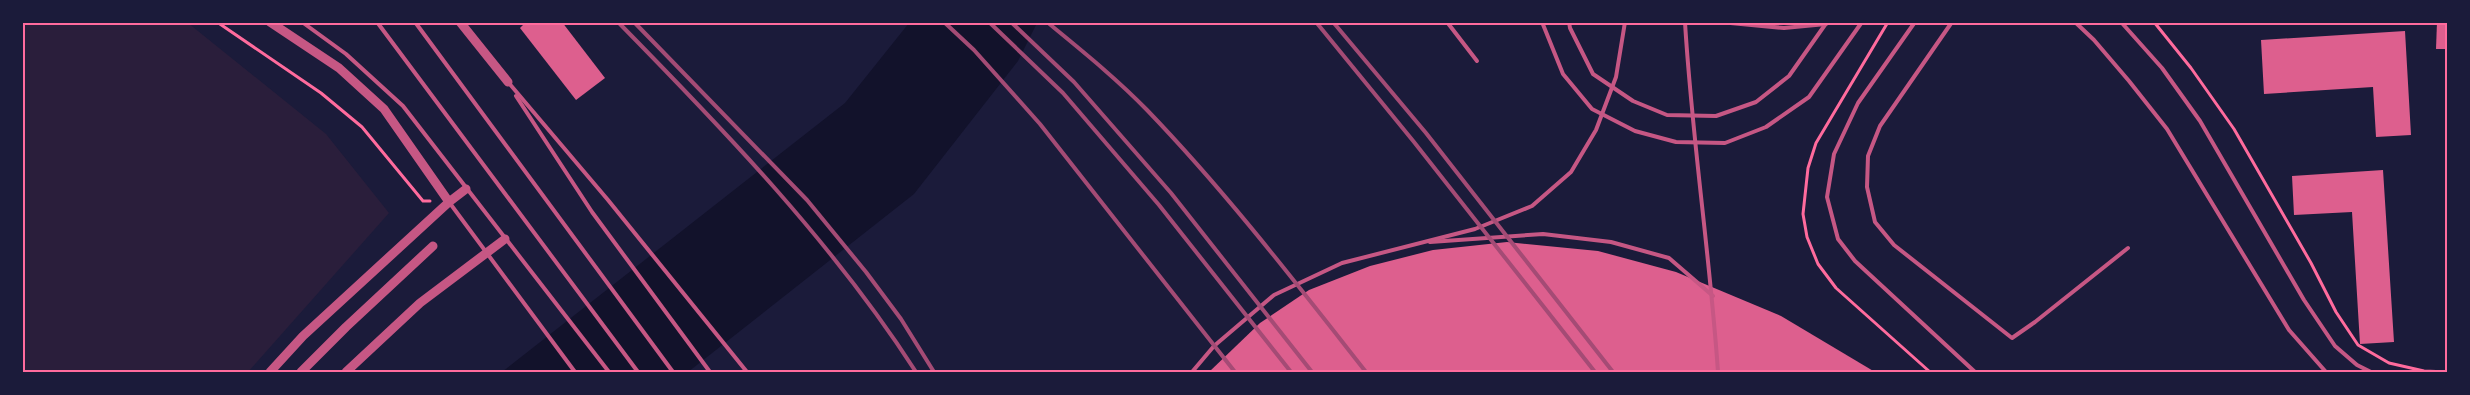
<svg xmlns="http://www.w3.org/2000/svg" width="2470" height="395" viewBox="0 0 2470 395" font-family="Figtree,sans-serif">
  <style>
    .green { fill: #2a1e3b }
    .water { fill: #12122b }
    .building { fill: #dd5f8e }
    .lines { fill: none; stroke-linecap: round; stroke-linejoin: round }
    .path { stroke: #ff6b9d; stroke-width: 3 }
    .service { stroke: #c65784; stroke-width: 4 }
    .tertiary { stroke: #c65784; stroke-width: 9 }
    .rail { stroke: #a44b75; stroke-width: 4 }
    .neatline { fill: none; stroke: #ff6b9d; stroke-width: 2 }
  </style>
  <rect width="100%" height="100%" fill="#1b1b3a"/>
  <polygon class="green" points="23,22 188,23 326,134 389,213 248,372 23,371"/>
  <polygon class="water" points="909,23 1037,23 1018,61 914,194 688,372 502,372 845,103"/>
  <g class="building">
    <polygon points="526,22 562,22 605,78 576,100 520,28"/>
    <polygon points="2437,22 2448,22 2448,49 2436,49"/>
    <polygon points="2405,31 2411,135 2376,137 2373,87 2264,94 2261,40"/>
    <polygon points="2383,170 2394,342 2360,344 2352,212 2294,215 2292,176"/>
    <polygon points="1507,242 1598,251 1676,272 1781,316 1875,372 1209,372 1260,323 1309,290 1370,266 1433,250"/>
  </g>
  <g class="lines">
    <g class="path">
      <polyline points="217,22 321,93 362,127 423,201 430,201"/>
      <polyline points="1888,22 1816,143 1808,168 1803,214 1807,237 1818,264 1836,288 1930,372"/>
      <polyline points="2154,22 2191,68 2234,129 2311,263 2336,312 2358,345 2389,363 2424,371 2448,372"/>
    </g>
    <g class="service">
      <polyline points="302,22 346,54 403,106 609,372"/>
      <polyline points="377,22 638,372"/>
      <polyline points="415,22 673,372"/>
      <polyline points="1447,22 1477,61"/>
      <polyline points="1542,22 1563,74 1592,109 1635,131 1676,142 1725,143 1766,127 1809,97 1862,22"/>
      <polyline points="1569,22 1570,28 1593,74 1633,101 1667,115 1716,116 1756,102 1789,76 1827,22"/>
      <path d="M1685 22C1692 140 1710 255 1718 372"/>
      <polyline points="1720,22 1784,28 1826,24"/>
      <polyline points="1915,22 1858,103 1834,154 1827,197 1838,239 1855,261 1975,372"/>
      <polyline points="1952,22 1880,126 1868,156 1867,187 1875,222 1894,245 2012,338 2035,322 2128,248"/>
      <polyline points="2075,22 2094,40 2129,81 2167,129 2289,330 2326,372"/>
      <polyline points="2121,22 2162,68 2200,121 2304,300 2335,346 2357,365 2371,372"/>
      <polyline points="508,82 608,200 747,372"/>
      <polyline points="516,96 592,212 710,372"/>
      <polyline points="449,202 575,372"/>
      <polyline points="1430,242 1543,234 1611,242 1669,258 1713,296"/>
      <polyline points="1192,372 1214,346 1274,295 1342,263 1475,229 1532,206 1571,172 1596,130 1616,77 1625,22"/>
    </g>
    <g class="tertiary">
      <polyline points="270,22 339,68 384,109 449,202"/>
      <polyline points="460,22 508,82"/>
      <polyline points="270,372 303,336 449,202 466,189"/>
      <polyline points="301,372 346,327 433,246"/>
      <polyline points="346,372 420,303 505,239"/>
    </g>
    <g class="rail">
      <path d="M618 22C725 131 833 243 916 372"/>
      <polyline points="634,22 807,200 866,272 901,319 934,372"/>
      <polyline points="944,22 974,50 1040,124 1235,372"/>
      <polyline points="989,22 1063,93 1159,205 1291,372"/>
      <polyline points="1011,22 1074,82 1171,193 1312,372"/>
      <path d="M1047 22C1081 50 1116 78 1147 110 1226 192 1296 283 1366 372"/>
      <polyline points="1316,22 1414,142 1595,372"/>
      <polyline points="1333,22 1426,133 1613,372"/>
    </g>
  </g>
  <rect width="2470" height="395" fill="none" stroke="#1b1b3a" stroke-width="48"/>
  <rect x="24" y="24" width="2422" height="347" class="neatline"/>
</svg>
